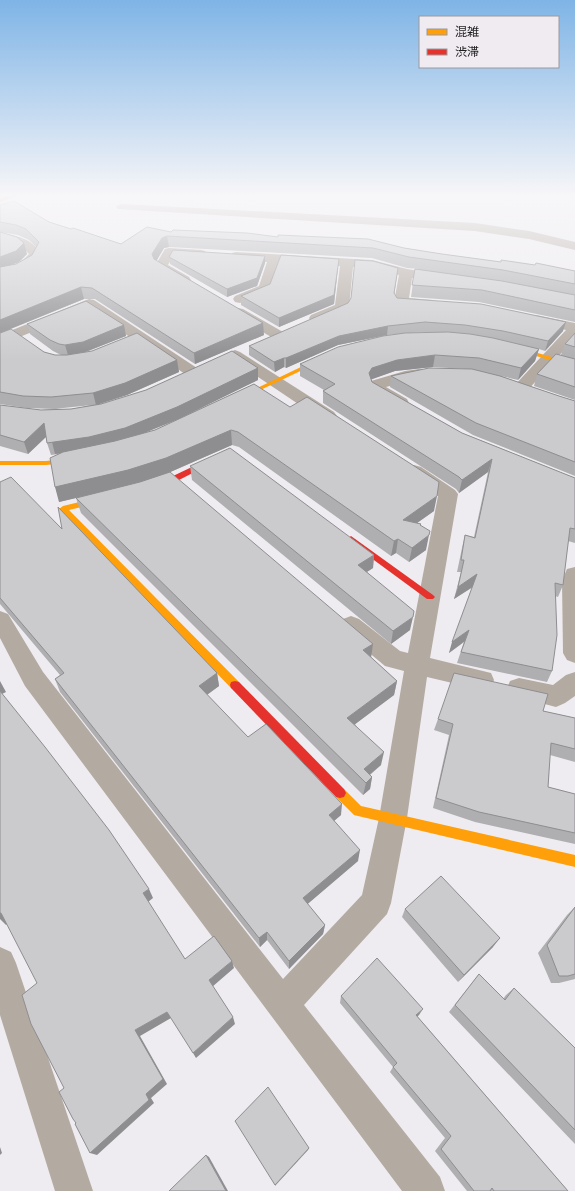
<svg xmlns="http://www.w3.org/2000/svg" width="575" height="1191" viewBox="0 0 575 1191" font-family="'PT Serif','Noto Sans JP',serif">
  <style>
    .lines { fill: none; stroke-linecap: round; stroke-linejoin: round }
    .street { fill: #b3aaa2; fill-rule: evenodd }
    .slow { fill: #ff9f0a; fill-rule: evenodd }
    .jam { fill: #e5322d; fill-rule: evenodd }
    .wall { fill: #afaeb0; fill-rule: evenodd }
    .shaded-wall { fill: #8e8d90 }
    .building { fill: #cbcacd; stroke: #8e8d90 }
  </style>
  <rect width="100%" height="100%" fill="#eeecf0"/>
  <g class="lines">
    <g class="street">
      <polygon points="122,204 475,223 529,231 575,242 575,250 529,239 475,231 118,209 116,207 118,205"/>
      <path d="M0 233C17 236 32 238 41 254 33 271 18 274 0 278V270L20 263 29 254 21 246 0 241Z"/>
      <polygon points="169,248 201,250 205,251 207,254 205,257 201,258 173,256 168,265 189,277 191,280 189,283 179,283 156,269 155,266 165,249"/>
      <path d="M236 252 372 260 407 269 443 275 448 276 450 279 448 282 443 283 412 278 409 298 432 300 434 303 432 306C421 309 407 308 396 305L394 302 399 275 372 268 353 267 349 307 347 310 316 322 311 321 309 318 311 315 335 305 340 266 280 262 270 291 240 303 235 302 233 299 235 296 259 286 267 262 232 259 230 256 232 253Z"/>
      <polygon points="89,299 94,300 200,370 202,373 200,376 194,378 188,376 88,309 0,345 0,335"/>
      <polygon points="238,308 243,309 283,332 285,335 283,338 278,339 273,338 233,315 231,312 233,309"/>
      <polygon points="536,315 575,323 575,338 526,392 520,394 514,392 512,389 514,386 566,330 531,322 529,319 531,316"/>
      <polygon points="235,350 240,352 334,412 337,416 334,420 328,421 322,420 230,358 227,355 230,352"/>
      <path d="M419 369 425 371 427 374 425 377 386 387 407 399 409 403 407 407C394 410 383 400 372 393L369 384 371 381 405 371Z"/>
      <polygon points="414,465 421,467 455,490 458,494 430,658 491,673 494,680 491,687 482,690 427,677 407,818 391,903 387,914 304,1005 440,1177 445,1191 402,1191 25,686 0,638 0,611 8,614 43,672 283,979 362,895 379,818 404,671 385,666 343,631 340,625 343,619 351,616 359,619 400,651 408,653 438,496 407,475 405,471 407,467"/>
      <polygon points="575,567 575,663 567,660 563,653 562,581 567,569"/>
      <polygon points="575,672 575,696 565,703 556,707 510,695 507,688 510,681 519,678 553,685 566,675"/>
      <polygon points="0,947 11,952 16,963 93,1191 55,1191 0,1015"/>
    </g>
    <g class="slow">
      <polygon points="14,194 21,194 0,202 0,199"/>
      <polygon points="507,345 511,345 575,364 575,368 507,347"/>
      <polygon points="328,354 331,356 330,357 235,402 233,403 230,401"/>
      <polygon points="80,457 83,457 83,461 46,465 0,465 0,461 46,461"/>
      <polygon points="108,495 111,496 112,498 111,500 69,510 239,682 240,685 239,688 235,689 231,688 59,509 63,506"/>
      <polygon points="340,788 344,789 361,806 575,855 575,867 358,816 354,815 336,797 334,793 336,789"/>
    </g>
    <g class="jam">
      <polygon points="215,456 221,456 222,458 179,480 149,490 145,487 146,485 173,476"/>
      <polygon points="351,536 433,595 435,597 433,599 427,599 348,541 347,539"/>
      <polygon points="235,681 239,682 344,789 346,793 344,797 340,798 336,797 231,688 230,685 231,682"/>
    </g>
  </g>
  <g class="wall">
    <path d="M0 205 71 229 121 244 171 232 278 237 404 248 442 254 501 262 575 271V322L479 302 411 297 415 269H420L407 268 372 258 169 247 164 248 156 261 264 335 195 364 95 299H84L6 331 44 352 55 355H67H61L53 351 30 334 27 324 124 325 126 336 86 352 177 360 179 372 127 395 97 405 258 380 144 433 155 430 254 384 434 511 417 523 421 524V526L426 550 409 562 396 553 391 556 239 447 232 445 168 473 397 681 394 695 355 724 381 765 370 775 372 777 370 789 363 795 81 513 76 498 92 494 59 502V454L51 455 47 443 46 437 28 454 0 446V405L41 410 54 409 27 408 0 404V232L27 254 19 262 11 265 16 264 32 255 36 247 29 240 18 235 0 232ZM92 405 71 409H56L63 408Z"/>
    <polygon points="169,257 265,263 257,286 227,297 170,264"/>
    <polygon points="339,259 338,267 334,304 279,327 241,305 241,296"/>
    <polygon points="398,268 394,294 397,298 563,331 545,351 539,349 535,361 518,380 501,376 559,396 575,401 575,476 473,435 390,387 391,376 466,369 433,367 395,371 371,379 372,382 462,433 575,478 575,543 568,541 563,585 558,597 555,596 552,671 547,682 457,663 464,642 449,653 473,587 454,599 461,572 457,572 462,548 465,535 474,537 488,472 459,493 456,489 323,403 323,391 324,390 300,376 300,364 439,333 424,332 387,335 338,345 286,368 284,367 275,372 249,355 249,346 348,303"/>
    <polygon points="575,333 575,400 534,386 537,374 567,357 561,355 565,344"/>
    <polygon points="190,466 374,555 373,568 367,572 410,630 391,644 192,480"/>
    <polygon points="0,482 62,529 217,673 219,686 207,695 248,737 341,815 334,821 358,861 307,904 325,925 323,934 289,969 267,940 260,947 60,692 55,679 60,675 0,604"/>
    <polygon points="543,711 575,718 575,762 550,755 548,787 575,794 575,844 475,822 433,808 449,735 434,730 438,719"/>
    <polygon points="575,907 575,979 559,983 551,983 538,953 567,915"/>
    <polygon points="405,909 493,947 458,982 402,917"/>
    <polygon points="479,974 503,999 506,995 514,988 575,1048 575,1144 449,1012"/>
    <polygon points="341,996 419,1015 417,1016 568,1191 467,1191 435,1151 445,1138 390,1072 393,1067 340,1003"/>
  </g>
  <g class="shaded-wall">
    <polygon points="167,236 169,247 164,248 154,265 152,254 162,238"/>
    <polygon points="24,243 27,254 19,262 0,269 0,257"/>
    <polygon points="265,256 265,263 257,286 227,297 227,289"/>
    <polygon points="339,259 338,267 334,304 279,327 279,318"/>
    <polygon points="398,268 397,276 393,302 394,293"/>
    <polygon points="81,287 84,299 0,333 0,320"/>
    <polygon points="566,322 563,331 545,351 548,341"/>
    <polygon points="263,323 264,335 195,364 194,353"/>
    <polygon points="124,325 126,336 85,352 68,355 65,345"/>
    <polygon points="388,326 387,335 338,345 286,368 286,358 339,336"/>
    <polygon points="539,349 535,361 518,380 521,368"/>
    <polygon points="435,355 433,367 395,371 370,380 369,373 372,368 397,360"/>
    <polygon points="284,358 284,367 275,372 274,362"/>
    <polygon points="177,360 179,372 127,395 96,405 93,393"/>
    <polygon points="258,368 258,380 179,419 127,440 92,449 55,454 52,442"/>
    <polygon points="44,423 48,435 28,454 24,442"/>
    <polygon points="231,430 232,445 168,473 132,485 59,502 55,487"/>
    <polygon points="492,459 488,472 459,493 462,480"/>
    <polygon points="437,496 434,511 400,535 403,520"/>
    <polygon points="429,535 426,550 409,562 412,548"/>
    <polygon points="398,539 396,553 391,556 394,541"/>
    <polygon points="374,555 373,568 357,578 358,565"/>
    <polygon points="477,574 474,586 454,599 458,587"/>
    <polygon points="413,617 410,630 391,644 393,631"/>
    <polygon points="469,630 465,641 449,653 452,642"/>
    <polygon points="373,644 371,658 363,650"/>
    <polygon points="217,673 219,686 201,699 199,686"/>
    <polygon points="0,681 6,692 0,695"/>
    <polygon points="397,681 394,695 346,731 347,718"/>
    <polygon points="384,752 381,765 363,780 364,769"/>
    <polygon points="372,777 370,789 363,795 366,783"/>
    <polygon points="342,804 341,815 328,826 329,815"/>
    <polygon points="360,850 358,861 303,908 303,898"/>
    <polygon points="149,889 153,898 148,902 143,893"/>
    <polygon points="0,913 1,913 10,922 6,925 0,919"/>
    <polygon points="325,925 323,934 289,969 289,961"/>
    <polygon points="267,932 267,940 260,947 259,938"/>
    <polygon points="500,938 493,947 458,982 464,975"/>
    <polygon points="232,961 234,968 212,987 209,980"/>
    <polygon points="423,1009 419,1015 412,1021 416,1015"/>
    <polygon points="167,1012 171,1018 140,1036 167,1084 151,1098 154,1103 97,1155 90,1153 146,1094 135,1030"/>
    <polygon points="233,1017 235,1024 196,1058 193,1053"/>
    <polygon points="0,1147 2,1153 0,1155"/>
    <polygon points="309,1148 308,1150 275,1186 275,1185"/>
    <polygon points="206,1155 209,1157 228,1191 226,1191"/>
  </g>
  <g class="building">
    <polygon points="14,201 49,222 71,229 73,228 121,244 147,227 171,232 173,230 247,233 278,237 278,235 368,239 404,248 442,254 501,262 501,260 535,265 536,263 575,271 575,284 503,270 409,257 373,248 167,236 162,238 152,254 154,259 263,323 194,353 92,288 81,287 0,320 0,267 16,264 32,255 39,242 26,229 16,225 0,222 0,205"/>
    <polygon points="0,232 17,237 24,243 16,251 0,257"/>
    <polygon points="173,250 265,256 257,278 227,289 169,257"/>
    <polygon points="281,255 339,259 334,295 279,318 241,296 270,284"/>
    <polygon points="355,260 373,261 398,268 394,293 397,298 481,304 566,322 548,341 503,331 465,325 425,322 388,326 339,336 286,358 284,358 274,362 249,346 348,303 351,298"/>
    <polygon points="415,269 502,281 575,295 575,310 482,290 412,285"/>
    <polygon points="86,301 124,325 83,342 65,345 59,344 50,340 27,324"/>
    <polygon points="11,329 44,352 55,355 67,355 92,351 137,333 177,360 125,383 93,393 51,397 23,396 0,392 0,333"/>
    <polygon points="448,332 470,334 493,338 539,349 521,368 479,358 435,355 397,360 372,368 369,373 372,382 462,433 575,478 575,529 570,528 563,585 555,583 557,635 552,671 461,652 469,630 452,642 477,574 458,587 464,560 461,560 465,535 475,538 492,459 462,480 459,477 323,391 335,384 300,364 338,347 383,336 405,333"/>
    <polygon points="575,333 575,347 565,344"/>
    <polygon points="232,351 258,368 177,407 125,428 89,437 47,443 44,423 24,442 0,435 0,405 41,410 71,409 101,404 146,390"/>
    <polygon points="556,354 575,359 575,387 537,374"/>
    <polygon points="429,368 472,369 500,376 559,396 575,401 575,462 476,423 391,376"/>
    <polygon points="254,384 290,407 307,397 439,482 437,496 403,520 421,524 420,525 430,531 429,535 412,548 398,539 394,541 238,432 231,430 166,458 128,470 55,487 50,458 63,452 115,441 155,430"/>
    <polygon points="230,448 374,555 358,565 414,611 413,617 393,631 190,466"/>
    <polygon points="170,472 373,644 363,650 397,681 347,718 384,752 364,769 372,777 366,783 76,498 140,482"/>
    <polygon points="11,477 62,529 58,507 217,673 199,686 248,737 266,724 342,804 329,815 360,850 303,898 325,925 289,961 267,932 259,938 55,679 64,673 0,598 0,482"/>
    <polygon points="454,673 548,694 543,711 575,718 575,749 551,743 548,787 575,794 575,833 479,812 436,798 453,724 438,719"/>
    <polygon points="0,691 45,747 109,830 149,889 143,893 185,959 214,936 232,961 209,980 233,1017 193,1053 167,1012 135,1030 163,1079 146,1094 149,1100 90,1153 75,1124 76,1123 73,1119 59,1092 64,1088 31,1024 22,995 37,983 1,913 0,913"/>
    <polygon points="441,876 500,938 464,975 405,909"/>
    <polygon points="575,907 575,974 568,976 559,976 547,945"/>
    <polygon points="377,958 423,1009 416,1015 568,1191 494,1191 492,1188 490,1191 474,1191 441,1149 451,1136 393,1067 397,1063 341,996"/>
    <polygon points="479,974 505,1000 514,988 575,1048 575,1130 455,1005"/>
    <polygon points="268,1087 309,1148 275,1185 235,1121"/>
    <polygon points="206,1155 226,1191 169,1191"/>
  </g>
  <linearGradient id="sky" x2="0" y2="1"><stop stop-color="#7fb4e6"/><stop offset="0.54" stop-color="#f7f6f8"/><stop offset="1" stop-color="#f7f6f8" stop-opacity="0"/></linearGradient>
  <rect width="575" height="361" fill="url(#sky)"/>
  <rect x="419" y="16" width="140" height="52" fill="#efebf1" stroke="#9c999d"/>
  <rect x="427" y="29" width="20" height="6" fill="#ff9f0a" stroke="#9c999d"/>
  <text x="455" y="36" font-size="12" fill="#1f1d1f">混雑</text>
  <rect x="427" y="49" width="20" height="6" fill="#e5322d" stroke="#9c999d"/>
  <text x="455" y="56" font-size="12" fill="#1f1d1f">渋滞</text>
</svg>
